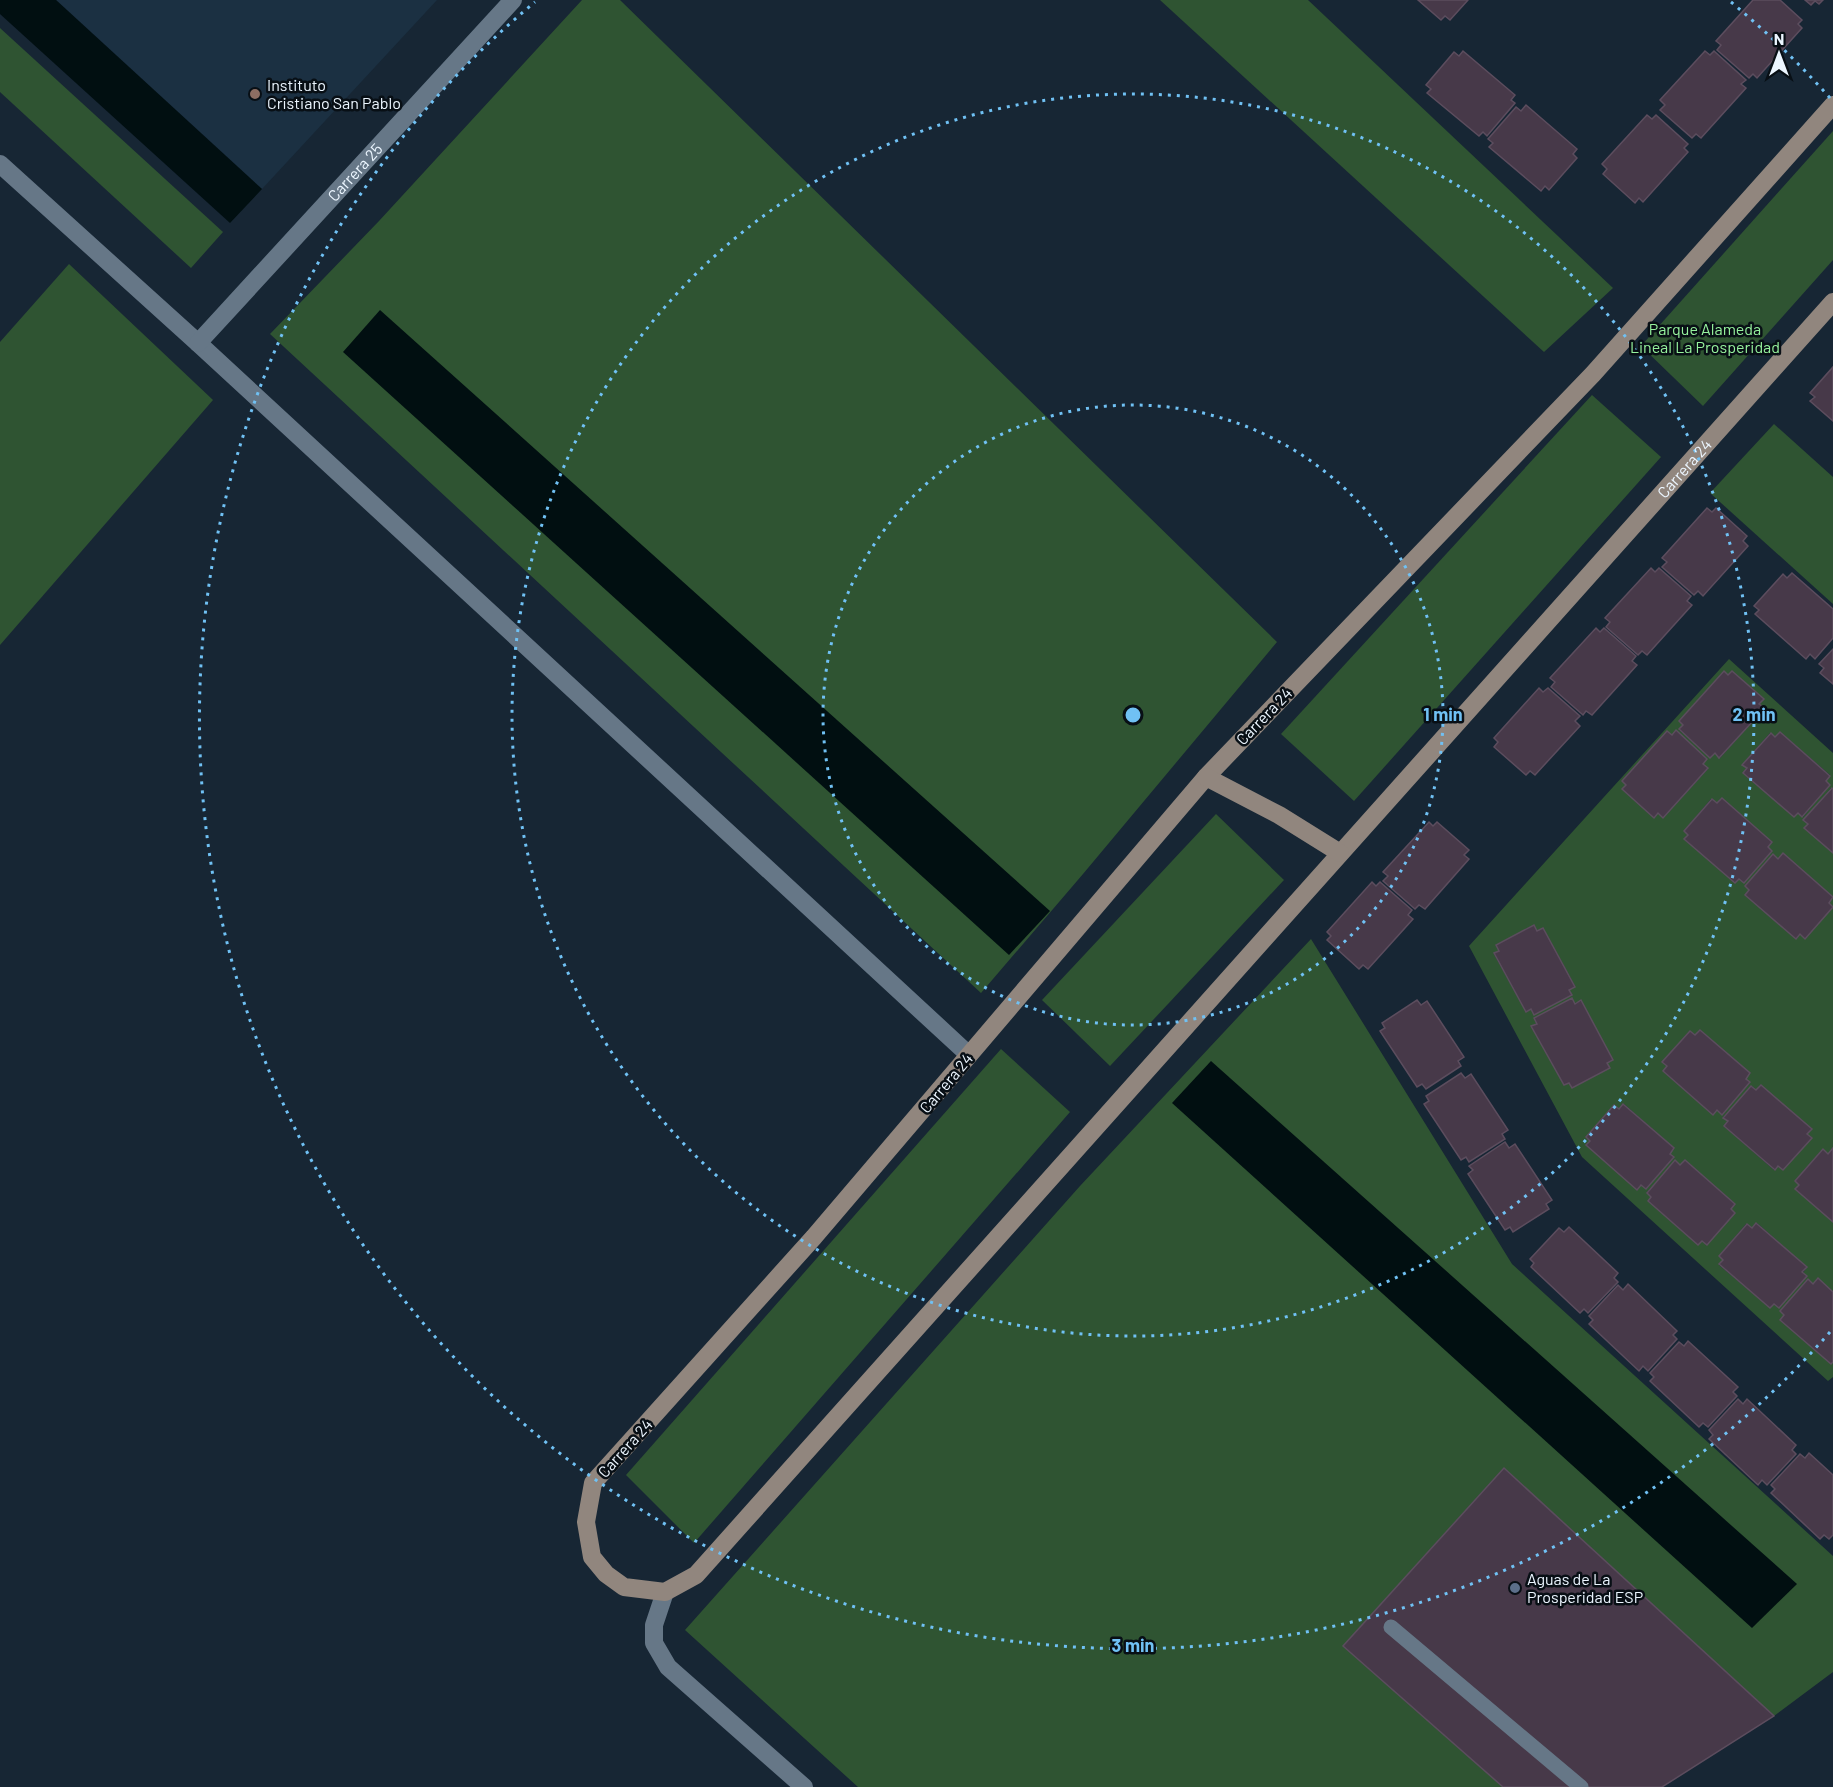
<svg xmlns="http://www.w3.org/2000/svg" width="1833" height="1787" viewBox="0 0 1833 1787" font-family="Barlow,sans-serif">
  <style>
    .built { fill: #1b3042 }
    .green { fill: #2f5432; fill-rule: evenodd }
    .water { fill: #010f11 }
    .building { fill: #473949; stroke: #5c4d5e; stroke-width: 1.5 }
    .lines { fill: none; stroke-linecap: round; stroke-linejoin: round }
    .lane { stroke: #667787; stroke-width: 15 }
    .street { stroke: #667787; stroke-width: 18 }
    .secondary { stroke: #91867e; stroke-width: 18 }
    .ring { fill: none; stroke: #70c1f4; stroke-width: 3; stroke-dasharray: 3 6 }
    .education-dot { fill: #8d6e63; stroke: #080f15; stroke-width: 2 }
    .service-dot { fill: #5c6f8a; stroke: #080f15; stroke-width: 2 }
    .labels { text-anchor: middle; stroke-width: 5; stroke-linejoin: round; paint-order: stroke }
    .poi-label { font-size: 16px; fill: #ecf6ff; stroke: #080f15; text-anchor: start }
    .street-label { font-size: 16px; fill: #ecf6ff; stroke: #080f15 }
    .park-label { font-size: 16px; fill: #97f39e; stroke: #080f15 }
    .centre { fill: #70c1f4; stroke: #080f15; stroke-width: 3 }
    .ring-label { font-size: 18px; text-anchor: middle; font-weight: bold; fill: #70c1f4; stroke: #080f15; stroke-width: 5; stroke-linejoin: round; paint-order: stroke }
  </style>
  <rect width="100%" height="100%" fill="#172634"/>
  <polygon class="built" points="56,0 437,0 262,189"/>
  <g class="green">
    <polygon points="582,0 620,0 1277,642 1083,874 981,993 270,334 379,221"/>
    <polygon points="1160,0 1308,0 1613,288 1544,352"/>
    <polygon points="0,28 223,232 191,268 0,92"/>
    <polygon points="1833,131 1833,260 1703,406 1641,346"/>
    <polygon points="69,264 213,400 0,645 0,342"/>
    <polygon points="1592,395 1661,457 1354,801 1281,734"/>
    <polygon points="1774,424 1833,477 1833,604 1710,493"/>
    <path d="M1729 659 1833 753V789L1831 788 1804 820 1808 824 1804 828 1833 853V1148L1828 1154 1822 1150 1795 1181 1799 1185 1795 1189 1833 1222V1292L1818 1279 1813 1284 1808 1279 1780 1311 1784 1315 1780 1320 1831 1364 1833 1362V1377L1828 1381 1582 1157 1469 946ZM1724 671 1728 675 1732 671 1764 699 1759 704 1764 709 1720 758 1715 753 1710 758 1679 730 1683 725 1679 721ZM1667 731 1672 735 1676 731 1707 759 1703 764 1708 769 1663 818 1658 813 1654 817 1623 790 1626 785 1622 781ZM1780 732 1830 775 1826 781 1830 785 1803 817 1798 813 1794 817 1743 773 1747 768 1743 764 1770 733 1775 737ZM1722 798 1772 842 1768 847 1772 851 1744 883 1739 879 1735 883 1684 839 1688 835 1684 831 1711 799 1717 803ZM1783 854 1833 897 1829 903 1833 907 1805 938 1800 934 1796 939 1746 895 1749 890 1745 886 1773 855 1778 859ZM1534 925 1537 931 1543 928 1575 986 1569 990 1572 995 1534 1015 1531 1009 1526 1012 1494 954 1499 951 1496 945ZM1581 1001 1607 1063 1572 1088 1569 1083 1564 1085 1532 1027 1537 1024 1534 1018ZM1700 1030 1750 1073 1746 1079 1750 1083 1722 1114 1717 1110 1713 1115 1663 1071 1667 1066 1662 1062 1690 1031 1695 1035ZM1752 1086 1811 1138 1783 1170 1778 1166 1774 1170 1724 1126 1728 1121 1723 1117ZM1624 1104 1674 1148 1670 1154 1674 1158 1646 1189 1641 1185 1637 1189 1587 1146 1590 1141 1586 1137 1614 1105 1619 1109ZM1685 1160 1735 1204 1731 1209 1735 1213 1707 1244 1702 1241 1698 1245 1648 1201 1651 1196 1647 1192 1675 1161 1680 1165ZM1757 1223 1807 1267 1779 1308 1774 1304 1770 1308 1719 1265 1723 1260 1719 1256 1746 1224 1752 1228Z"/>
    <polygon points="1216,814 1284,880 1110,1066 1042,1000"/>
    <polygon points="1311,939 1512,1264 1833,1556 1833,1672 1774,1716 1504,1468 1343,1646 1503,1787 858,1787 685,1630 1080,1186"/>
    <polygon points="1001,1049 1070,1112 694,1543 626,1475"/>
  </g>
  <g class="water">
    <polygon points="0,0 56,0 262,189 230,223 0,14"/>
    <polygon points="380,310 1050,911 1009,955 343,352"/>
    <polygon points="1211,1061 1797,1584 1752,1628 1172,1103"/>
  </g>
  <g class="building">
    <polygon points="1418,0 1468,0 1450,20 1445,16 1441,20"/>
    <polygon points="1753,0 1780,0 1802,20 1798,24 1802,28 1757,78 1753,74 1749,78 1717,50 1721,45 1716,41"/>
    <polygon points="1805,0 1823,0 1819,4 1815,1 1811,5"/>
    <polygon points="1463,51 1515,95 1511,100 1515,103 1487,136 1483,132 1479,136 1427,93 1431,89 1426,85 1454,52 1459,56"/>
    <polygon points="1705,51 1710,55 1714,51 1746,80 1741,84 1746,88 1701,138 1696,134 1692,138 1660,110 1665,105 1660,100"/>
    <polygon points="1526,105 1577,149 1573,154 1577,158 1549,190 1545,186 1541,191 1489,147 1493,143 1488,139 1516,107 1521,111"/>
    <polygon points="1647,115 1652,119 1656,115 1688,144 1684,148 1688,152 1643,202 1639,198 1635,203 1603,174 1607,169 1602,164"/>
    <polygon points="1833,367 1833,421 1810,401 1815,397 1810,393"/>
    <polygon points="1707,508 1712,512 1716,508 1747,536 1743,541 1748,546 1703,596 1698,591 1694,595 1662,567 1667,562 1662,558"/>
    <polygon points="1651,568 1655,572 1659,568 1691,596 1687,601 1692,605 1647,655 1642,651 1638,655 1606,627 1610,622 1605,618"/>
    <polygon points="1792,573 1833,609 1833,638 1815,659 1810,654 1806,659 1755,614 1759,610 1754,606 1783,574 1787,578"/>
    <polygon points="1596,628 1600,632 1604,628 1636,656 1632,661 1637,665 1592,715 1586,711 1583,715 1551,687 1555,682 1550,678"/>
    <polygon points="1833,649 1833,684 1820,673 1824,668 1819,664"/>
    <polygon points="1724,671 1728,675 1732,671 1764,699 1759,704 1765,708 1719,758 1715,753 1710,758 1679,729 1683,725 1679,721"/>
    <polygon points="1539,688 1543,692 1548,688 1580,716 1575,721 1580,726 1535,775 1530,771 1526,775 1494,747 1498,742 1494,738"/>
    <polygon points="1676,730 1707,759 1703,764 1708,768 1663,818 1658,813 1654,818 1622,789 1626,785 1622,781 1667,731 1672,735"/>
    <polygon points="1780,732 1830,776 1826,781 1830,785 1802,817 1798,813 1794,817 1743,773 1747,768 1742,765 1771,733 1775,737"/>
    <polygon points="1832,788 1833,789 1833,853 1804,828 1808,824 1803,820"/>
    <polygon points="1722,798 1772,842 1768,847 1772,851 1744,883 1739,879 1735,883 1684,839 1688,835 1684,831 1712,799 1717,803"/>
    <polygon points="1429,822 1433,826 1437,822 1469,850 1464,855 1469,859 1425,909 1419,905 1415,909 1383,881 1388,876 1383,872"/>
    <polygon points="1783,853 1833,897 1829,903 1833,907 1805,939 1800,934 1796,939 1745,895 1749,890 1745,886 1773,854 1778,859"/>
    <polygon points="1372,882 1376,886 1380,882 1412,910 1408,915 1413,919 1368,969 1363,965 1359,969 1327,940 1331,936 1327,932"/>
    <polygon points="1534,925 1537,931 1543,928 1575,987 1569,990 1572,995 1534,1015 1531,1009 1526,1012 1494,953 1499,951 1496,945"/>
    <polygon points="1572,998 1575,1004 1581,1000 1613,1060 1607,1063 1610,1068 1572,1088 1569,1083 1564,1085 1531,1026 1537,1024 1534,1018"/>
    <polygon points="1417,1000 1421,1005 1427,1001 1464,1057 1458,1061 1461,1066 1426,1089 1422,1084 1417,1087 1380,1031 1385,1028 1382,1023"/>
    <polygon points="1700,1030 1750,1073 1746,1079 1750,1082 1722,1115 1717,1110 1713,1115 1663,1071 1667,1066 1662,1062 1690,1031 1695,1035"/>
    <polygon points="1461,1073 1465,1078 1471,1074 1508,1130 1502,1134 1505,1139 1469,1162 1466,1157 1461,1160 1424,1104 1429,1101 1426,1096"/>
    <polygon points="1761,1085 1812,1129 1807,1134 1812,1138 1783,1170 1778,1166 1775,1170 1724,1126 1728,1121 1723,1118 1751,1086 1756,1090"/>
    <polygon points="1623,1104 1674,1148 1670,1154 1674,1157 1646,1189 1641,1185 1637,1190 1586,1145 1590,1141 1586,1137 1614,1105 1619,1109"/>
    <polygon points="1505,1142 1509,1148 1515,1144 1552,1200 1546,1204 1549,1209 1513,1232 1510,1227 1505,1230 1468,1174 1473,1170 1469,1166"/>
    <polygon points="1833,1148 1833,1222 1795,1189 1799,1185 1795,1181 1823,1149 1828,1154"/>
    <polygon points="1675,1160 1680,1165 1685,1160 1735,1204 1731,1209 1735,1213 1707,1245 1702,1241 1698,1245 1648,1201 1651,1197 1647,1193"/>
    <polygon points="1756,1223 1807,1267 1802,1272 1807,1276 1779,1308 1774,1304 1770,1308 1719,1264 1723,1260 1719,1256 1747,1224 1752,1228"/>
    <polygon points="1569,1227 1618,1273 1614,1278 1618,1282 1588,1313 1584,1309 1580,1313 1531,1267 1534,1263 1530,1259 1559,1228 1564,1232"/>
    <polygon points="1818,1278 1833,1292 1833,1362 1831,1364 1780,1320 1784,1315 1780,1311 1808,1279 1813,1284"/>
    <polygon points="1628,1284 1677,1331 1673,1335 1677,1339 1648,1371 1643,1366 1639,1371 1589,1324 1593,1320 1589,1316 1618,1285 1623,1290"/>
    <polygon points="1688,1341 1738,1387 1733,1392 1737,1396 1708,1427 1703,1423 1699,1427 1650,1381 1654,1377 1650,1373 1679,1342 1684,1346"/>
    <polygon points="1738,1399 1743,1404 1747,1399 1796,1445 1792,1450 1796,1454 1767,1485 1762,1480 1758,1485 1709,1439 1713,1435 1709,1430"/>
    <polygon points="1809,1453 1833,1475 1833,1535 1829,1539 1824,1535 1820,1539 1771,1493 1775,1489 1771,1485 1800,1454 1805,1458"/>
    <polygon points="1504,1468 1774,1716 1662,1787 1503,1787 1343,1646"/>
  </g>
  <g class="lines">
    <polyline class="lane" points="1391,1627 1581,1787"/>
    <g class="street">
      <polyline points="0,164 198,343 969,1055"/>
      <path id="s1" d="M198 343 513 0"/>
      <polyline points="665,1592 654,1625 654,1643 668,1667 804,1787"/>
    </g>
    <g class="secondary">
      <path id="s2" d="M1833 105 1593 374 1206 777 814 1237 593 1483 586 1522 592 1557 606 1574 624 1587 665 1592 696 1575 1833 302"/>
      <polyline points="1206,777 1279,815 1340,853"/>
    </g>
  </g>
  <g class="ring">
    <circle cx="1133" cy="715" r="310"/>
    <circle cx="1133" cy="715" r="621"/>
    <path d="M1830 1332A931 931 0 1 1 535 2M1731 2A931 931 0 0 1 1830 98"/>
  </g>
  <circle class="education-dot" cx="255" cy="94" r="6"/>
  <circle class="service-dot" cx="1515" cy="1588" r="6"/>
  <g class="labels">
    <g class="poi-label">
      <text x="267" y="91">Instituto<tspan x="267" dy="18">Cristiano San Pablo</tspan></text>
      <text x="1527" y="1585">Aguas de La<tspan x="1527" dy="18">Prosperidad ESP</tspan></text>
    </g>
    <g class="street-label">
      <text dy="6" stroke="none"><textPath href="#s1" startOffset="232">Carrera 25</textPath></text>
      <text dy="6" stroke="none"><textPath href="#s2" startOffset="3534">Carrera 24</textPath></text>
      <text transform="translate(1264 716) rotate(-46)" y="6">Carrera 24</text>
      <text transform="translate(946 1083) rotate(-50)" y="6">Carrera 24</text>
      <text transform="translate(625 1448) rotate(-48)" y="6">Carrera 24</text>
    </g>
    <g class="park-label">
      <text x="1705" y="335">Parque Alameda<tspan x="1705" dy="18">Lineal La Prosperidad</tspan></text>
    </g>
  </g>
  <circle cx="1133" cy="715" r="9" class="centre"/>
  <g class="ring-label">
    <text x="1443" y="721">1 min</text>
    <text x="1754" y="721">2 min</text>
    <text x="1133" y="1652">3 min</text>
  </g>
  <g transform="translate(1779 54)" stroke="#080f15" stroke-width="4.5" paint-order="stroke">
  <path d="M0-4.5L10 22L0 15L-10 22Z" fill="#ecf6ff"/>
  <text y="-9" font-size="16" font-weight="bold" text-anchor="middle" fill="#ecf6ff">N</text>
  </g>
</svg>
